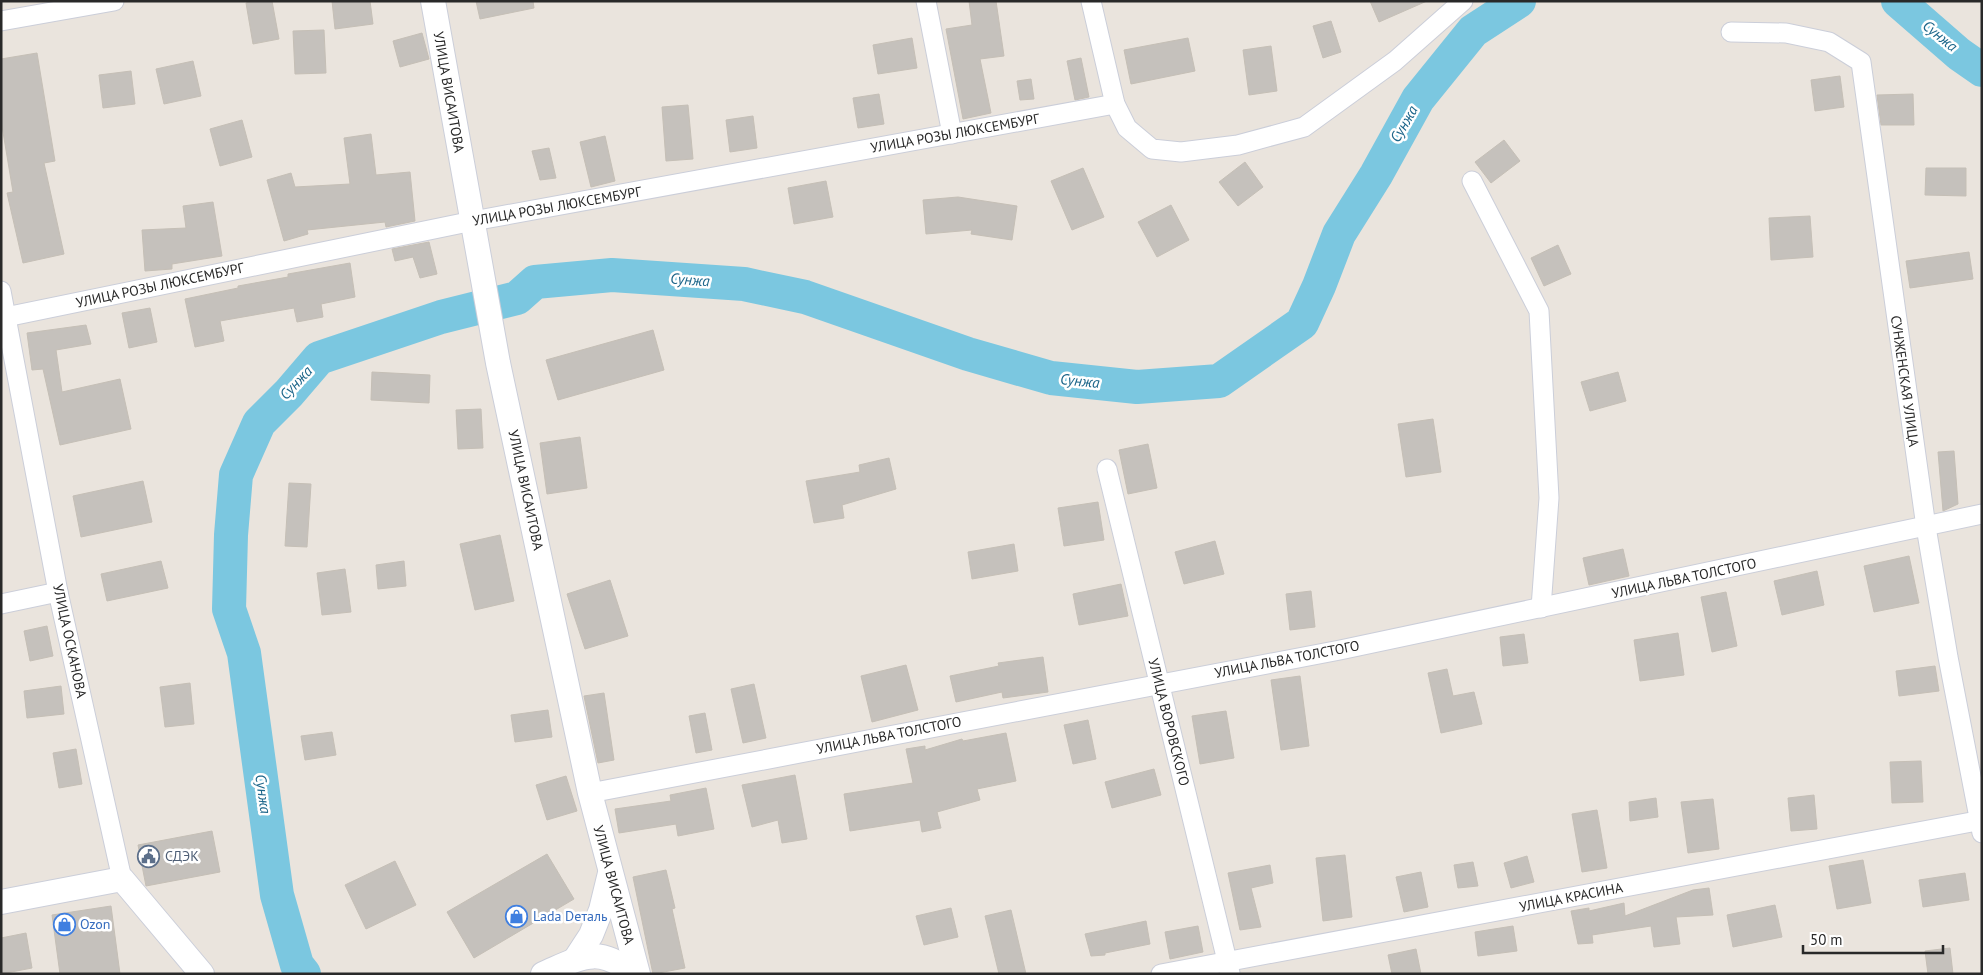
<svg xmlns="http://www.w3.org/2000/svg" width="1983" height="975" viewBox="0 0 1983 975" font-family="'PT Sans',sans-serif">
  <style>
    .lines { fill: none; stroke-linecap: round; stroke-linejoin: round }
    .river { stroke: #7bc7e0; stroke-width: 34 }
    .building { fill: #c5c1bc; stroke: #c5bfb6 }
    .minor-casing { stroke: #cbced9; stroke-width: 21 }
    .tertiary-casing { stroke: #cbced9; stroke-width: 26 }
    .minor { stroke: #fff; stroke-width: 19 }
    .tertiary { stroke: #fff; stroke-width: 24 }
    .labels { text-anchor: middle; stroke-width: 5; stroke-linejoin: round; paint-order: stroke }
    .street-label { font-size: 14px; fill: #292929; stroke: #fff }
    .service-label { font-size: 14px; fill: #4e5e75; stroke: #fff; text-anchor: start }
    .shop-label { font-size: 14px; fill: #366cbe; stroke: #fff; text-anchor: start }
    .water-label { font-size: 15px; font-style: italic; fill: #1d668a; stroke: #fff }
  </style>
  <rect width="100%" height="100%" fill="#eae4dd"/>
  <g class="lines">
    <g class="river">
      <polyline points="1898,1 1959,54 1982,70"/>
      <polyline points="304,974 297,965 277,895 244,653 229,609 231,535 236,475 259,423 289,393 319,358 441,317 517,298 535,282 612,275 744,284 805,297 968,354 1051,378 1137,387 1219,381 1302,323 1319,286 1339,234 1376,175 1418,99 1473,31 1519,1"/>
    </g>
  </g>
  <g class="building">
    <polygon points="254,1 272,1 279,39 253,44 246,3"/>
    <polygon points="332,1 370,1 373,24 335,29"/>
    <polygon points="476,1 533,1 534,8 480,19"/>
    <polygon points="969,1 996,1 1004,56 980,59 991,113 963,119 946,29 972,25"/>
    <polygon points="1370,1 1427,1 1379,22"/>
    <polygon points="1331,21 1341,52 1323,58 1313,26"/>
    <polygon points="324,30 326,73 295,74 293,31"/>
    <polygon points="422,33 429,59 400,67 393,41"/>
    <polygon points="912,38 917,68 878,74 873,45"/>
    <polygon points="1188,38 1195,71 1131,84 1124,50"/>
    <polygon points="1271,46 1277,91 1249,95 1243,50"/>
    <polygon points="37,53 55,161 44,163 64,254 23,263 7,193 13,192 1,120 1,59"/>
    <polygon points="1081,58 1089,97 1075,100 1067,61"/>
    <polygon points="193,61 201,96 164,104 156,69"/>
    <polygon points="131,71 135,104 103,108 99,75"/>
    <polygon points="1840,76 1844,107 1815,111 1811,80"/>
    <polygon points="1031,79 1034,99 1020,100 1017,81"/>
    <polygon points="879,94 884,124 858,128 853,98"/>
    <polygon points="1913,94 1914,125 1881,125 1877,95"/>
    <polygon points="688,105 693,159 666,161 662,107"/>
    <polygon points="753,116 757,148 730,152 726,120"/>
    <polygon points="242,120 252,157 220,166 210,129"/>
    <polygon points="371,134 376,175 410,172 415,221 386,227 385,222 307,230 308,234 284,241 267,180 291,173 295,187 350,184 344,138"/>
    <polygon points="605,136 615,181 591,187 580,142"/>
    <polygon points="1504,140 1520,161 1491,183 1475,162"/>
    <polygon points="549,148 556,178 540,180 532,151"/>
    <polygon points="1245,162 1263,187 1238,206 1219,182"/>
    <polygon points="1083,168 1104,217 1072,230 1051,181"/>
    <polygon points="1926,168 1966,168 1966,196 1925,195"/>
    <polygon points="826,181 833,217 794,224 788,188"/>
    <polygon points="958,197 1017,206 1012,240 971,234 972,230 926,234 923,200"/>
    <polygon points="213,202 222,256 172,264 172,269 145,271 142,230 186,228 183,206"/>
    <polygon points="1171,205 1189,240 1157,257 1138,222"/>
    <polygon points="1810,216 1813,257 1771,260 1769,218"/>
    <polygon points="429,242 437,274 420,278 413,257 395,261 392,249"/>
    <polygon points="1558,245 1571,274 1544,286 1531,258"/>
    <polygon points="1969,252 1973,279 1910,288 1906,261"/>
    <polygon points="350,263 355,297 321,304 323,317 297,322 294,308 220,321 224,341 195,347 185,299 238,288 238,286 288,277 288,274"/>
    <polygon points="150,308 157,342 129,348 122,313"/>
    <polygon points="86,325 91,344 56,350 62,392 120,379 131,429 60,445 43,369 32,370 27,333"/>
    <polygon points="653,330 664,370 558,400 546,360"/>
    <polygon points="372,372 430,375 429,403 371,400"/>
    <polygon points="1618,372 1626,401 1590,411 1581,382"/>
    <polygon points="481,409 483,448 458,449 456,410"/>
    <polygon points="1433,419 1441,472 1406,477 1398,424"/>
    <polygon points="580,437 587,488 547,494 540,443"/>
    <polygon points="1148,444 1157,488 1128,494 1119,450"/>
    <polygon points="1954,451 1958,504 1943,511 1938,452"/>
    <polygon points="889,458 896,489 842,505 844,518 814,523 806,481 860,472 859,465"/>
    <polygon points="143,481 152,522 81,537 73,496"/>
    <polygon points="289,483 311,484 307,547 285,546"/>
    <polygon points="1098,502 1104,540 1064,546 1058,508"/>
    <polygon points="500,535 514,601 475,610 460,544"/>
    <polygon points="1215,541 1224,574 1184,584 1175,552"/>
    <polygon points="1014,544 1018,571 972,579 968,552"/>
    <polygon points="1623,549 1629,576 1589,585 1583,558"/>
    <polygon points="1909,556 1919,603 1874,612 1864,566"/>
    <polygon points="161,561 168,588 107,601 101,574"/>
    <polygon points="404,561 406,586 378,589 376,565"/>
    <polygon points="345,569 351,612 322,615 317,573"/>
    <polygon points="1817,571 1824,605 1782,615 1774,581"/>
    <polygon points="610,580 628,636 585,649 567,594"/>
    <polygon points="1121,584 1128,616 1079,625 1073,594"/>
    <polygon points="1311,591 1315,627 1290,630 1286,594"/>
    <polygon points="1726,592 1737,646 1712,652 1701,597"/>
    <polygon points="47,626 53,656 30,661 24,631"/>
    <polygon points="1678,633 1684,675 1640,681 1634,640"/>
    <polygon points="1524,634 1528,663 1503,666 1500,637"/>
    <polygon points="1043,657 1048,692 1003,698 1002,692 956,702 950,676 999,666 998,663"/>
    <polygon points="906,665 918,710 872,722 861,676"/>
    <polygon points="1935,666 1939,691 1899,696 1896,671"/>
    <polygon points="1447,669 1453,696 1474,692 1482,724 1441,733 1428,673"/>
    <polygon points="1300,676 1309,746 1281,750 1271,680"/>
    <polygon points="190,683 194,724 165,727 160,687"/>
    <polygon points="754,684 766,738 743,743 731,689"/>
    <polygon points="61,686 64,714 27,718 24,691"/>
    <polygon points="604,693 614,760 598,763 584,696"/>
    <polygon points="548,710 552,737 515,742 511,715"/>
    <polygon points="1226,711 1234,758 1200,764 1192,716"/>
    <polygon points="705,713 712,750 696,753 689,716"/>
    <polygon points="1088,720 1096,759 1073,764 1064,725"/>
    <polygon points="332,732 336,755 305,760 301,736"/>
    <polygon points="1006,733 1016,781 977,789 980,800 937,812 941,828 922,832 920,820 850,831 844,794 913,783 906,749 925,746 925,750 962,739 963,741"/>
    <polygon points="76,749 82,784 59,788 53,753"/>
    <polygon points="1921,761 1923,802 1892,803 1890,762"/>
    <polygon points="1154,769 1161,795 1112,808 1105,782"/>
    <polygon points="795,775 807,839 782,843 778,820 752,827 742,785"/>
    <polygon points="566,776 577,811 547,820 536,785"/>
    <polygon points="706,788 714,829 678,836 676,824 619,833 615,809 671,801 670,795"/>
    <polygon points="1814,795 1817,829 1791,831 1788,798"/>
    <polygon points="1656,798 1658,817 1630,821 1629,802"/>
    <polygon points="1713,799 1719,849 1688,853 1681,802"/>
    <polygon points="1597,810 1607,868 1582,872 1572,814"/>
    <polygon points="212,831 220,872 146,886 138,845"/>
    <polygon points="547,854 574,899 474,958 447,912"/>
    <polygon points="1345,855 1352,917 1323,921 1316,858"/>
    <polygon points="1527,856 1534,882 1511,888 1504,863"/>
    <polygon points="1863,860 1871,903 1837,909 1829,866"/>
    <polygon points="395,861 416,905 366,929 345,885"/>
    <polygon points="1473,862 1478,886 1458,888 1454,865"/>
    <polygon points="1270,865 1273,883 1251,888 1261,927 1240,930 1228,873"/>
    <polygon points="666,870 675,908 672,909 685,968 653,974 633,877"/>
    <polygon points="1421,872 1428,907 1404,912 1396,877"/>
    <polygon points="1965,873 1969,900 1923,907 1919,880"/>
    <polygon points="1709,888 1713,915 1676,917 1680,944 1654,947 1651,926 1592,935 1593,943 1578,944 1571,911 1589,908 1589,911 1624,903 1625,916 1693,890"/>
    <polygon points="1775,905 1782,937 1733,947 1727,915"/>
    <polygon points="111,906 120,974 60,974 52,915"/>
    <polygon points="951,908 958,937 924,945 916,916"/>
    <polygon points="1011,910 1026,974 999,974 985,916"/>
    <polygon points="1146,921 1150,944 1105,953 1105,955 1091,956 1085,934"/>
    <polygon points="1198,926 1203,952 1170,959 1165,932"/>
    <polygon points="1513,926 1517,951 1478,956 1475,932"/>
    <polygon points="26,933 32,968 1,974 1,938"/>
    <polygon points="1950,948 1953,974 1928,974 1925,951"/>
    <polygon points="1416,949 1421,974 1392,974 1388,955"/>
  </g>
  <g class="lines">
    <defs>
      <g id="minor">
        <polyline points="926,1 952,134"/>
        <polyline points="1091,1 1115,104 1127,128 1152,149 1181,152 1238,145 1304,127 1395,61 1463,1"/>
        <polyline points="1,21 114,1"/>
        <polyline points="1731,32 1786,33 1829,42 1861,62 1926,527 1948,657 1982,833"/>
        <polyline points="1472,181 1539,311 1549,498 1541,608"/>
        <polyline points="1,291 58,592 122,879"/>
        <polyline points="1,318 473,221 1115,104"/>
        <polyline points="1107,469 1230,973"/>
        <polyline points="1,604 58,592"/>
        <polyline points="590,793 1340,650 1982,514"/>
        <polyline points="1161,974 1982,820"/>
      </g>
      <g id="tertiary">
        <polyline points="433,1 498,363 590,793 638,974"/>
        <polyline points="1,902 122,879 202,974"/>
        <polyline points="576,958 591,935 601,910 610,873"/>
        <path d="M543 974C580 958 598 944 633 974"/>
      </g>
    </defs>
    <use href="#minor" class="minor-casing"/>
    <use href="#tertiary" class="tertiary-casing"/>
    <use href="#minor" class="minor"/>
    <use href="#tertiary" class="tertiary"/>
  </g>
  <defs>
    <symbol id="civic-ring" viewBox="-11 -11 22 22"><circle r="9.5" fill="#fff" stroke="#5c6f8a" stroke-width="1.5"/><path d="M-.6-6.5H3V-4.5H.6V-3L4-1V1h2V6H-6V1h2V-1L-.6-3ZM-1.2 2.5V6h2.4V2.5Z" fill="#5c6f8a"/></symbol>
    <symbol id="shop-ring" viewBox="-11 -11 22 22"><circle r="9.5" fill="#fff" stroke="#3f7fe0" stroke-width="1.5"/><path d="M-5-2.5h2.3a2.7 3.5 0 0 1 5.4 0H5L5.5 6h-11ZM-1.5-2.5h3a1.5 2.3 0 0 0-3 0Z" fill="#3f7fe0"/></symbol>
  </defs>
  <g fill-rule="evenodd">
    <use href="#civic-ring" x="136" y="844" width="25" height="25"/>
    <use href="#shop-ring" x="504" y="904" width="25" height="25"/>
    <use href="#shop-ring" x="52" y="912" width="25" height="25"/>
  </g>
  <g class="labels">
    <g class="street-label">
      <text transform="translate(449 92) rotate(80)" y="5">УЛИЦА ВИСАИТОВА</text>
      <text transform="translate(955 133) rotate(-10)" y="5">УЛИЦА РОЗЫ ЛЮКСЕМБУРГ</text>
      <text transform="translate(557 206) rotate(-10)" y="5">УЛИЦА РОЗЫ ЛЮКСЕМБУРГ</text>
      <text transform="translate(160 285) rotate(-12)" y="5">УЛИЦА РОЗЫ ЛЮКСЕМБУРГ</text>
      <text transform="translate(1905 381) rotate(82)" y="5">СУНЖЕНСКАЯ УЛИЦА</text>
      <text transform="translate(526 490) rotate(78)" y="5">УЛИЦА ВИСАИТОВА</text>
      <text transform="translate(1684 578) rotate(-12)" y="5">УЛИЦА ЛЬВА ТОЛСТОГО</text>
      <text transform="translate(70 641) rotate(78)" y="5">УЛИЦА ОСКАНОВА</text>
      <text transform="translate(1287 659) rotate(-11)" y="5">УЛИЦА ЛЬВА ТОЛСТОГО</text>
      <text transform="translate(1169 722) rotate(76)" y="5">УЛИЦА ВОРОВСКОГО</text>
      <text transform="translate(889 735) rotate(-11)" y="5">УЛИЦА ЛЬВА ТОЛСТОГО</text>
      <text transform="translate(614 885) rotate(75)" y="5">УЛИЦА ВИСАИТОВА</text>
      <text transform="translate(1571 897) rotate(-11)" y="5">УЛИЦА КРАСИНА</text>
    </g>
    <g class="service-label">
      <text x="165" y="861">СДЭК</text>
    </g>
    <g class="shop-label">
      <text x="533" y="921">Lada Dеталь</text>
      <text x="80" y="929">Ozon</text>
    </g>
    <g class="water-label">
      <text transform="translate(1940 36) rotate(39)" y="5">Сунжа</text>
      <text transform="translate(1404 124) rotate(-60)" y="5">Сунжа</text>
      <text transform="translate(690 280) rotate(4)" y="5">Сунжа</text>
      <text transform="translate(1080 381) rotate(6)" y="5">Сунжа</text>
      <text transform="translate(296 383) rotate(-47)" y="5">Сунжа</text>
      <text transform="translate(263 794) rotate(82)" y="5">Сунжа</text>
    </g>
  </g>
  <rect width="1983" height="975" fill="none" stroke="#292929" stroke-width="5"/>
  <path d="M1803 945v8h140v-8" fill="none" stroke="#292929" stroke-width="2.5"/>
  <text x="1810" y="945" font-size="15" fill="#292929" stroke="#ffffff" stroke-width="4" paint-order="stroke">50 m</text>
</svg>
